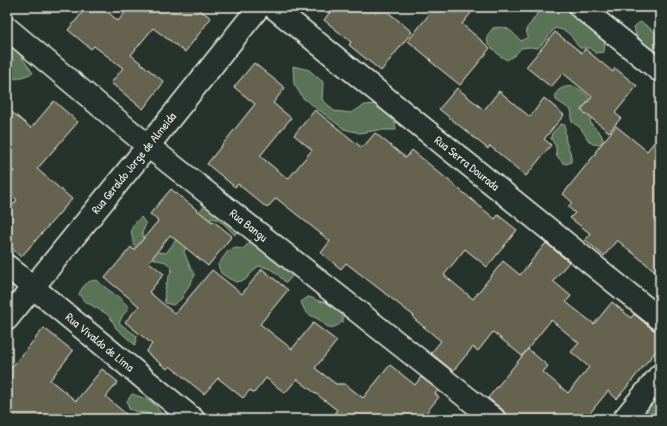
<svg xmlns="http://www.w3.org/2000/svg" width="667" height="426" viewBox="0 0 667 426" font-family="'Patrick Hand',sans-serif">
  <style>
    .green { fill: #5a7257; stroke: #a7b2a0 }
    .building { fill: #65634f; stroke: #f4f1e8 }
    .lines { fill: none; stroke-linecap: round; stroke-linejoin: round }
    .minor-casing { stroke: #f4f1e8; stroke-width: 25 }
    .minor { stroke: #26332d; stroke-width: 22 }
    .labels { text-anchor: middle; stroke-width: 3; stroke-linejoin: round; paint-order: stroke }
    .street-label { font-size: 12px; fill: #f4f1e8; stroke: #26332d }
  </style>
  <rect width="100%" height="100%" fill="#26332d"/>
  <filter id="ink" filterUnits="userSpaceOnUse"><feTurbulence type="fractalNoise" baseFrequency=".025" numOctaves="2"/><feDisplacementMap in="SourceGraphic" scale="8" xChannelSelector="R" yChannelSelector="G"/><feConvolveMatrix kernelMatrix="1 2 1 2 8 2 1 2 1" color-interpolation-filters="sRGB"/></filter>
  <g filter="url(#ink)">
    <g class="green">
      <path d="M535 7H563L572 14 580 16 605 37 604 52 596 53 589 48H580C569 36 573 32 555 28L544 42 538 48 530 47 521 48 515 55 507 60 500 56 488 44 487 36 493 28C508 25 511 31 521 41L528 37 526 29 531 23 537 14Z"/>
      <polygon points="640,22 647,26 660,36 660,53 655,53 646,48 642,41 636,35 634,27"/>
      <polygon points="9,41 13,45 33,73 16,79 7,74 7,43"/>
      <polygon points="293,66 309,70 323,82 322,99 334,111 351,113 365,105 381,104 394,116 396,130 378,130 360,133 344,129 303,98 294,84"/>
      <path d="M573 86C579 88 590 96 592 102 593 107 592 117 590 121L592 125 601 134 602 138H603L602 143C590 148 588 139 582 130 580 127 575 124 572 122L571 118 572 114 571 110 556 100C554 89 563 87 573 86Z"/>
      <path d="M561 124 565 125C565 131 565 136 566 142 569 150 572 154 571 162L567 164 563 163 557 156 556 151V147L551 138 552 133Z"/>
      <path d="M209 202 238 227 235 235 223 223 214 218C200 223 190 238 184 252L190 267 195 275 194 277 181 299 173 305 165 303C163 288 167 282 172 269L166 262 157 260 141 252 134 246C131 230 128 229 141 217L146 224 142 233 145 240 158 252 166 253C172 246 176 239 181 232 189 221 199 211 209 202Z"/>
      <path d="M255 240 294 274 286 283C276 273 272 267 258 266L245 280 236 282 228 278 221 273 218 265 228 251 235 248 243 249 248 244Z"/>
      <path d="M97 280C107 291 120 295 129 308L123 315 119 323 137 336 135 345 116 328 112 320 107 314 84 301 79 294C84 284 87 281 97 280Z"/>
      <path d="M308 297C316 298 319 304 329 301L343 313V323L342 322C338 326 331 330 325 325 323 323 321 321 318 319 307 313 306 315 301 302Z"/>
      <path d="M653 393 660 394V419C657 419 652 420 650 418 643 412 650 399 653 393Z"/>
      <polygon points="132,394 149,400 155,405 165,419 158,419 146,413 138,412 129,409 127,401"/>
    </g>
    <g class="building">
      <polygon points="87,7 102,7 118,21 130,7 196,7 211,18 185,52 153,28 131,55 164,82 143,109 111,83 123,68 94,46 91,49 68,30"/>
      <polygon points="334,7 382,7 412,32 381,71 349,45 351,42 324,20"/>
      <polygon points="435,7 476,7 462,24 490,48 486,53 486,54 460,85 430,61 431,60 408,41"/>
      <polygon points="555,32 582,53 585,49 613,72 615,68 637,86 615,113 621,118 609,132 581,110 592,97 563,73 551,87 526,67"/>
      <polygon points="254,63 285,88 273,103 291,118 260,156 288,179 312,150 294,135 315,110 361,147 363,145 364,146 375,133 406,158 412,150 495,219 498,215 517,230 487,267 465,249 444,275 473,299 503,261 520,275 546,243 569,262 553,281 571,296 566,302 594,324 612,302 631,318 634,314 652,329 660,332 660,346 617,399 608,391 585,419 511,419 506,415 502,409 488,398 528,349 548,366 543,372 568,393 589,367 571,352 579,343 551,320 522,356 493,332 478,351 473,347 453,371 431,353 441,341 413,318 414,316 346,263 341,269 321,253 330,241 276,198 267,208 238,184 235,187 207,164 255,104 234,87"/>
      <polygon points="457,88 484,110 499,91 530,117 544,98 564,115 544,139 551,145 526,176 490,146 488,149 439,109"/>
      <polygon points="54,101 78,122 37,169 72,199 21,257 7,244 7,212 17,200 7,191 7,179 14,171 7,165 7,108 31,128"/>
      <polygon points="616,126 647,151 660,135 660,275 617,240 604,256 585,240 591,234 570,218 575,213 568,207 572,202 563,194 596,153 595,152"/>
      <polygon points="171,189 212,222 213,221 232,236 208,266 170,235 149,262 164,274 149,292 175,314 212,270 242,294 262,269 288,290 260,324 292,349 313,323 337,341 315,368 336,384 345,384 363,398 390,365 415,385 421,377 438,390 435,394 439,397 421,419 330,419 337,410 297,379 285,393 266,378 254,393 250,390 243,398 218,378 204,394 170,366 167,369 146,352 152,344 125,322 139,306 105,278 131,247 134,250 158,221 150,214"/>
      <polygon points="44,328 73,351 50,380 76,401 102,369 118,382 106,397 132,419 7,419 7,373"/>
    </g>
    <g class="lines">
      <defs>
        <g id="minor">
          <path id="s1" d="M273 7 660 319"/>
          <polyline points="580,7 660,71"/>
          <path id="s2" d="M7 28 148 146 494 419"/>
          <path id="s3" d="M7 266 193 419"/>
          <path id="s4" d="M7 319 148 146 259 7"/>
          <polyline points="624,419 660,375"/>
        </g>
      </defs>
      <use href="#minor" class="minor-casing"/>
      <use href="#minor" class="minor"/>
    </g>
  </g>
  <g class="labels">
    <g class="street-label">
      <text dy="4" stroke="none"><textPath href="#s1" startOffset="249">Rua Serra Dourada</textPath></text>
      <text dy="4" stroke="none"><textPath href="#s4" startOffset="201">Rua Geraldo Jorge de Almeida</textPath></text>
      <text dy="4" stroke="none"><textPath href="#s2" startOffset="312">Rua Bangu</textPath></text>
      <text dy="4" stroke="none"><textPath href="#s3" startOffset="120">Rua Vivaldo de Lima</textPath></text>
    </g>
  </g>
  <rect width="667" height="426" fill="none" stroke="#26332d" stroke-width="24"/>
  <rect x="12" y="12" width="643" height="402" fill="none" stroke="#f4f1e8" stroke-width="1.5" filter="url(#ink)"/>
</svg>
